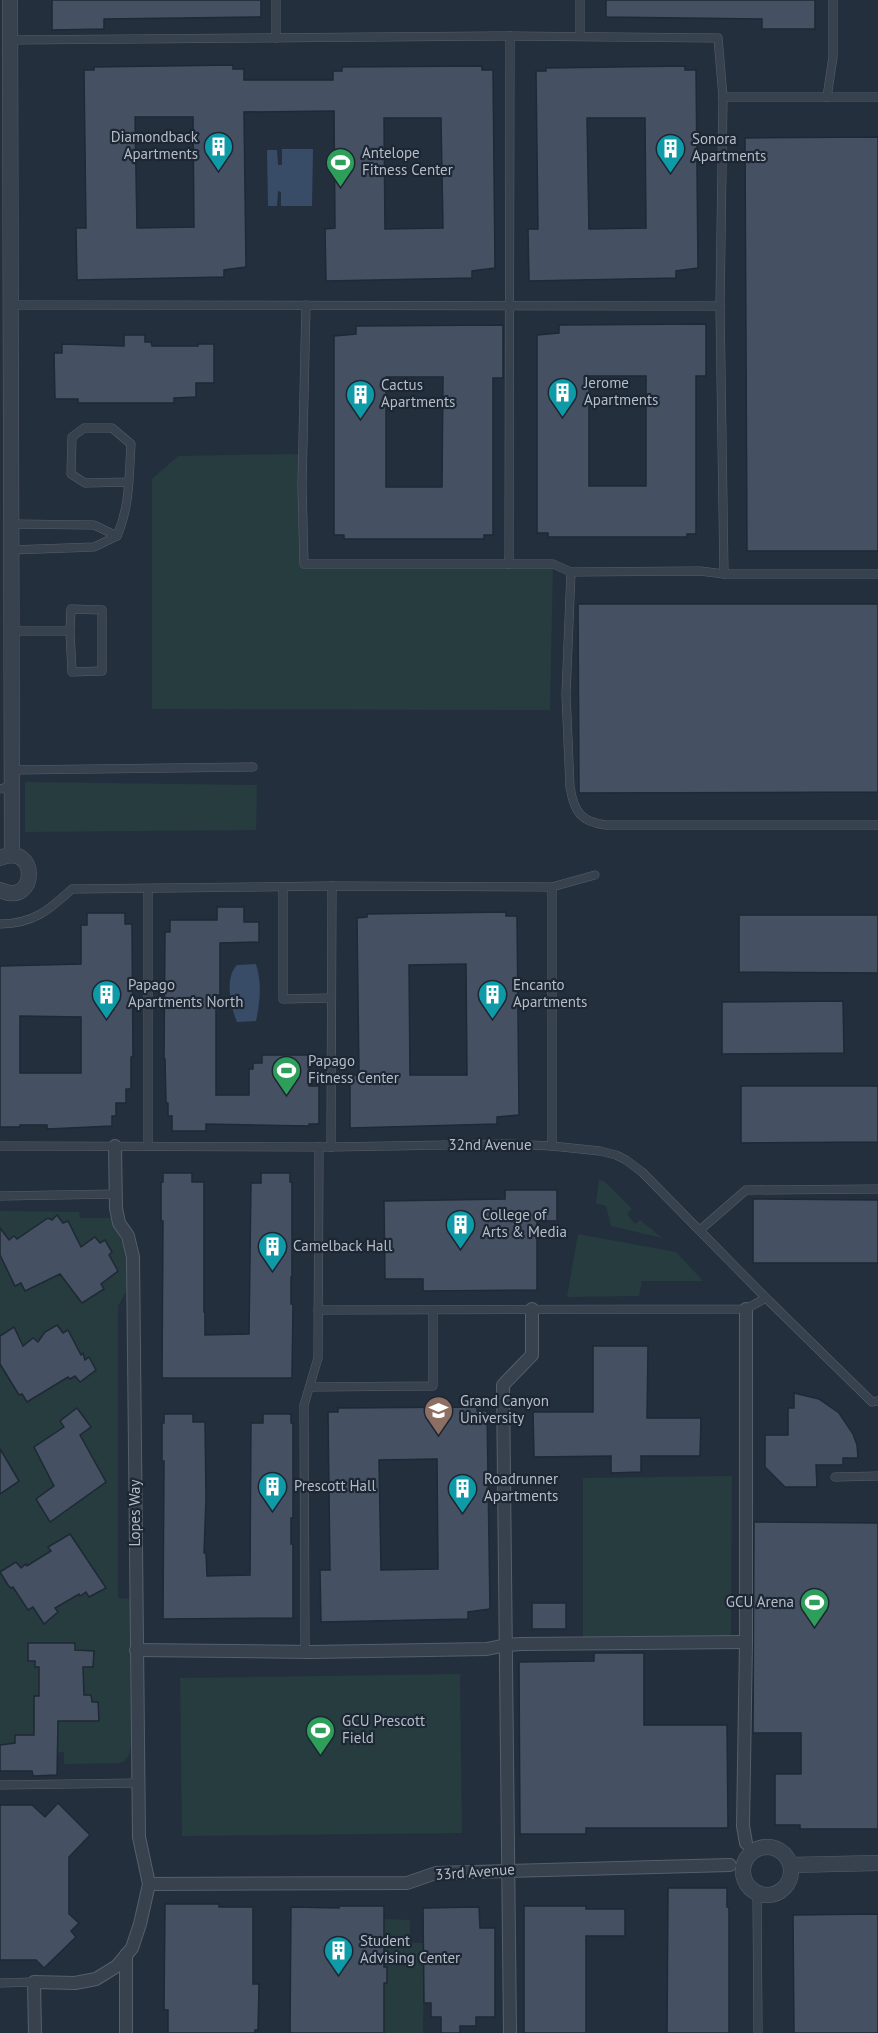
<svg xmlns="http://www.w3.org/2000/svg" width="878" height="2033" viewBox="0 0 878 2033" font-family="'PT Sans',sans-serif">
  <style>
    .green { fill: #263c3f }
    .water { fill: #394c67 }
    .building { fill: #455162; stroke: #1f2835; stroke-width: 1.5; fill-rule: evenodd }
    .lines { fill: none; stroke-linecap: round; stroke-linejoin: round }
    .service-casing { stroke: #565f6c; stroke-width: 9 }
    .pedestrian-casing { stroke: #565f6c; stroke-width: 14 }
    .minor-casing { stroke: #565f6c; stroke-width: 16 }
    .service { stroke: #38414e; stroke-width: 8 }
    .pedestrian { stroke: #38414e; stroke-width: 12 }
    .minor { stroke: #38414e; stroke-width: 15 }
    .labels { text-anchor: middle; stroke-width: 4.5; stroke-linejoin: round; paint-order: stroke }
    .poi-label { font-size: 15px; fill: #b4bcc9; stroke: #1d2633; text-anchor: start }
    .street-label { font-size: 15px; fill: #b4bcc9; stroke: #1d2633 }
  </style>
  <rect width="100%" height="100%" fill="#242f3e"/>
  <g class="green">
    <polygon points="290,454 303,455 304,564 553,564 550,710 152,709 152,479 178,456"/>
    <polygon points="25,782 257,785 256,830 25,832"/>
    <polygon points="599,1180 605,1182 632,1209 627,1214 635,1224 640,1220 662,1238 611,1226 606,1206 596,1203"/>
    <path d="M0 1211 79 1212 80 1218H111L128 1255 126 1292 118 1306V1598L130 1599 131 1736C130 1747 132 1759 120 1763L64 1764V1752L0 1754Z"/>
    <polygon points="578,1234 676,1252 703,1281 642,1281 639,1296 567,1297"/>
    <polygon points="732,1476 731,1643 583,1644 583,1478"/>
    <polygon points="460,1674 462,1833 182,1836 180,1678"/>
    <polygon points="384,1919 410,1920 410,1943 424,1943 423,2033 384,2033"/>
  </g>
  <g class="water">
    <polygon points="282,149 313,149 312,206 281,206 281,192 278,191 277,206 268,206 267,150 277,150 278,165 282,165"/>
    <path d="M256 964C262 983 260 1002 256 1021L237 1022C231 1008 224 978 237 965Z"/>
  </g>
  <g class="building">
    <polygon points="52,0 261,0 261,17 104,19 104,29 52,30"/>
    <polygon points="606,0 815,0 815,29 762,29 762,19 606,17"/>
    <path d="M233 65V69H244V80H333V71H342V67L482 66V70H493L495 268 472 271V278L326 281 325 229 335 228 334 111 244 112 246 267 224 270V277L77 280 76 228H86L84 70H94V67ZM135 117H193L194 227 137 228ZM384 118H441L443 228 385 229Z"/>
    <path d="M685 66V70H696L698 268 676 271V278L529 281 528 229H538L536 71H546V68ZM587 118H645L646 228 589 229Z"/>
    <polygon points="878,137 878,551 747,551 745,138"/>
    <path d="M706 324V376H696V534H687V537H548V533H537V335L559 333V325ZM589 376H646V486H589Z"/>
    <path d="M503 325V378H493V535H484V539H344V535H334V336L356 334V326ZM386 377H443L442 487H386Z"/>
    <polygon points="124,335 145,335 145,342 151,342 152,346 198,346 198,344 214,344 214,383 196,383 196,397 174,398 174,403 78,403 78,399 55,399 54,353 62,353 62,344 124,346"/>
    <polygon points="578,604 878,604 878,792 579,793"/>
    <polygon points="217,907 244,907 244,922 259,922 259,942 220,943 220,995 216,995 216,1095 249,1095 249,1069 253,1069 253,1063 262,1063 262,1055 308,1055 309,1086 319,1086 319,1124 309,1124 309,1126 206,1124 206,1131 172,1131 172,1116 168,1116 168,1103 166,1103 165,1059 164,1059 165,932 170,932 170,920 217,920"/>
    <path d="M506 912V916H517L519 1115 497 1117V1124L350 1128V1075H359L357 918 367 917V914ZM466 964 467 1075H410L409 965Z"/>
    <path d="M87 913H125V924H132L133 1057H131V1089H126V1103H116V1116H112V1126L47 1129V1125H20V1127H0V966L81 964V925H87ZM20 1016 81 1017V1073H20Z"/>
    <polygon points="739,915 878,915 878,973 739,972"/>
    <polygon points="843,1001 844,1053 722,1054 722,1002"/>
    <polygon points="741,1086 878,1086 878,1142 741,1143"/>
    <polygon points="163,1173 192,1173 192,1182 204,1182 204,1312 205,1312 205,1335 249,1334 251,1183 261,1183 261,1173 290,1173 290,1182 292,1182 292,1277 291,1277 291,1304 293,1304 292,1378 162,1378 163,1221 161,1221 161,1182 163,1182"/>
    <polygon points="505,1190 557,1190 557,1221 537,1221 537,1290 423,1291 423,1279 385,1279 384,1201 505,1199"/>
    <polygon points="753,1199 878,1200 878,1263 753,1263"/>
    <polygon points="57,1215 63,1223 68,1221 81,1247 95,1237 100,1243 105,1240 112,1252 109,1255 118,1271 101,1284 104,1289 82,1303 60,1274 25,1291 21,1283 15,1286 0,1255 0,1228 9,1240 14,1236 17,1239 48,1218 52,1220"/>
    <polygon points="57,1325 63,1333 68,1330 81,1355 83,1353 85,1360 89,1357 96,1370 80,1382 75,1376 70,1379 68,1377 27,1402 22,1394 19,1395 0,1364 0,1336 14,1327 23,1346 33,1338 38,1342 45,1332"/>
    <polygon points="593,1346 648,1346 647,1418 701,1418 700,1456 641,1456 641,1472 611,1473 611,1456 534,1457 533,1412 593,1412"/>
    <polygon points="794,1393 819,1399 839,1413 853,1434 857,1445 858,1458 843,1458 843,1465 816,1465 817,1487 785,1487 765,1467 765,1435 788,1435 788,1408 794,1408"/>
    <path d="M477 1407V1411H487L490 1609 468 1612V1619L321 1622 320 1570H330L328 1412H338V1408ZM437 1459 438 1569 381 1570 379 1460Z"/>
    <polygon points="77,1408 91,1427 80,1435 106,1482 50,1522 36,1499 54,1486 34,1447 64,1427 60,1421"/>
    <polygon points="164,1414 193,1414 193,1422 205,1422 206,1499 204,1553 206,1553 207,1576 250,1575 251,1423 263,1423 263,1414 291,1414 291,1423 293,1423 293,1518 291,1518 291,1544 293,1544 293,1618 163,1619 164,1461 162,1461 162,1423 164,1423"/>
    <polygon points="0,1449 19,1481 0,1494"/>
    <polygon points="754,1522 878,1523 878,1829 800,1829 800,1825 775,1825 775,1774 801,1774 801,1733 753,1733"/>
    <polygon points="70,1534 106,1588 89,1597 86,1592 80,1596 79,1594 55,1608 58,1612 44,1624 33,1607 28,1610 13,1587 11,1588 8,1585 0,1572 16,1562 21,1568 26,1564 27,1566 51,1551 48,1547"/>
    <rect x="532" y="1603" width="34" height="26"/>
    <polygon points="28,1643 75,1643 75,1650 94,1651 93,1667 83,1667 84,1695 91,1695 92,1702 98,1702 99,1721 58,1721 57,1775 33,1776 32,1771 0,1771 0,1745 15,1743 15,1735 34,1735 34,1696 39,1696 39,1667 35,1667 35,1661 28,1661"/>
    <polygon points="594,1653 644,1653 644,1725 727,1725 728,1828 586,1828 586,1834 520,1834 519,1662 594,1661"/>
    <polygon points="58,1803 90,1835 69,1857 69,1914 79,1923 71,1931 76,1937 44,1968 36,1960 0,1960 0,1805 32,1805 45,1817"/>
    <polygon points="668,1888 727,1888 727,1907 729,1907 729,2033 667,2033"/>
    <polygon points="165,1904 219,1904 219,1907 253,1907 253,1984 259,1984 258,2030 255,2030 255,2033 168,2033 168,2010 164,2010"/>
    <polygon points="339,1906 384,1906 384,1967 387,1967 387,1983 384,1983 384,2033 290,2033 291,1907 339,1908"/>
    <polygon points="524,1906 586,1906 586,1909 625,1909 625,1936 586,1936 586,2033 524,2033"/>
    <polygon points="479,1907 480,1928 495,1928 495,2017 476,2017 476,2026 460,2026 460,2033 441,2033 441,2017 431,2017 431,2003 424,2003 423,1908"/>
    <polygon points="878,1914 878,2033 794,2033 793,1915"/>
  </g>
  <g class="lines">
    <defs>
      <g id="service">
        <polyline points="276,0 276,38"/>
        <polyline points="580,0 580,36"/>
        <polyline points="10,40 498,36 718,38 723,97"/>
        <polyline points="827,97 833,57 833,0"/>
        <polyline points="878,97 723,97 720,306 724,574 878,574"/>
        <polyline points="12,305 720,306"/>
        <path d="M306 305 302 486 304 564H553L571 572 566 694 570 787C574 812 581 822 606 825H878"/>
        <polyline points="11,524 94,525 117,536 94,547 11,550"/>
        <path d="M117 536C130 506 129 476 131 444L112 428H84L72 437 71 474 85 483 129 482"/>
        <polyline points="509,564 510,36"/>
        <polyline points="571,572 700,571 724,574"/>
        <polyline points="11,631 70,631 71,609 102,610 102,671 72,672 70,631"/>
        <polyline points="12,770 253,767"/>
        <polyline points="0,789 12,786"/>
        <polyline points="283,887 283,999 331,998"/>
        <polyline points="552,887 595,875"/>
        <polyline points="148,889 148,1146"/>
        <path d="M0 924C33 924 49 910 72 889L332 886"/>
        <polyline points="0,1146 331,1147 506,1144 552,1146 600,1151 616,1155 626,1160 642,1172 766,1298 872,1402 878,1401"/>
        <polyline points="331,1147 332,886 552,887 552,1146"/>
        <polyline points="0,1196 116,1194"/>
        <polyline points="700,1230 746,1190 878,1189"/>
        <polyline points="318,1310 746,1309 766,1298"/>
        <polyline points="310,1387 433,1386 433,1311"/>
        <polyline points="835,1477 878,1476"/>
        <polyline points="305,1651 304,1405 318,1358 319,1147"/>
        <polyline points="0,1785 138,1783"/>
        <polyline points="757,1893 758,2033"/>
        <polyline points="0,1983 34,1982"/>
      </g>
      <g id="pedestrian">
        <polyline points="136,1650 311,1652 487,1649 506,1645 521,1644 746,1642"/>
        <polyline points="746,1843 743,1826 746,1642 746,1309"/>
        <polyline points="149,1884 407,1883 436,1873 730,1865"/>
        <polyline points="126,1955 126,2033"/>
        <polyline points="35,2033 34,1982 75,1983 96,1979 117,1966 132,1948 140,1924 149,1884 139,1837 133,1257 128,1236 119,1223 116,1208 115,1146"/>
        <polyline points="510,2033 503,1385 532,1355 532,1309"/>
      </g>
      <g id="minor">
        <polyline points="10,0 12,855"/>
        <path d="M0 858C39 841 38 908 0 890"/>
        <circle cx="767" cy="1871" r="24"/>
        <polyline points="791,1865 878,1863"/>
      </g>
    </defs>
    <use href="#service" class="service-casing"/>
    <use href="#pedestrian" class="pedestrian-casing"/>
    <use href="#minor" class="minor-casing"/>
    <use href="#service" class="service"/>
    <use href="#pedestrian" class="pedestrian"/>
    <use href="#minor" class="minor"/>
  </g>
  <defs>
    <symbol id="building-pin" viewBox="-11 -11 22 30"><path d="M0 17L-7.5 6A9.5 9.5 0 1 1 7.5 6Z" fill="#0f9aa8" stroke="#1d2633"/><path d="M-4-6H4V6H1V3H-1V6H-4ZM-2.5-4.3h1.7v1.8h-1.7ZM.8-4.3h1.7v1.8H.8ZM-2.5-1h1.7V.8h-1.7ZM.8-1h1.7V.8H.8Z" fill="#fff"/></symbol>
    <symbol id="stadium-pin" viewBox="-11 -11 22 30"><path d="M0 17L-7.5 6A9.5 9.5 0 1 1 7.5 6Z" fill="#2e9e5b" stroke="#1d2633"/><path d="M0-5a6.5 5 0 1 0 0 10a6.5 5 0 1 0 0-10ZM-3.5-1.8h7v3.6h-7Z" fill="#fff"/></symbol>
    <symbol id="university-pin" viewBox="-11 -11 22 30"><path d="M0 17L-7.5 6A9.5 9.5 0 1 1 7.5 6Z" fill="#8d6e63" stroke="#1d2633"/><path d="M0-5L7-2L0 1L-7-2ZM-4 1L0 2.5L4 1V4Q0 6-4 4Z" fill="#fff"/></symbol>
  </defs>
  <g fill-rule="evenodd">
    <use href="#building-pin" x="202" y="130" width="33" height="45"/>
    <use href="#building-pin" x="654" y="132" width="33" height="45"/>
    <use href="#stadium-pin" x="324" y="146" width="33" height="45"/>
    <use href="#building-pin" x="546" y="376" width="33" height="45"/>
    <use href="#building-pin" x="344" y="378" width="33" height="45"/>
    <use href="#building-pin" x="90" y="978" width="33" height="45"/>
    <use href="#building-pin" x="476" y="978" width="33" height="45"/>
    <use href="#stadium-pin" x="270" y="1054" width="33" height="45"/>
    <use href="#building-pin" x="444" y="1208" width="33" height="45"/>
    <use href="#building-pin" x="256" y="1230" width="33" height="45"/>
    <use href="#university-pin" x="422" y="1394" width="33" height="45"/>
    <use href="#building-pin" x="256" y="1470" width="33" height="45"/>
    <use href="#building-pin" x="446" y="1472" width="33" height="45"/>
    <use href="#stadium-pin" x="798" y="1586" width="33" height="45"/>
    <use href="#stadium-pin" x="304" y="1714" width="33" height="45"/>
    <use href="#building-pin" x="322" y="1934" width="33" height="45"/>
  </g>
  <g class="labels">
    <g class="poi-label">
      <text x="198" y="142" text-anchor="end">Diamondback<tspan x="198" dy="17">Apartments</tspan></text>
      <text x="692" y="144">Sonora<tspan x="692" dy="17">Apartments</tspan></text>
      <text x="362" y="158">Antelope<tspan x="362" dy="17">Fitness Center</tspan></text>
      <text x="584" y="388">Jerome<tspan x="584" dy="17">Apartments</tspan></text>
      <text x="381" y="390">Cactus<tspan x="381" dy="17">Apartments</tspan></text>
      <text x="128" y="990">Papago<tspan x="128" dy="17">Apartments North</tspan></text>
      <text x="513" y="990">Encanto<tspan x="513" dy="17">Apartments</tspan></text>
      <text x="308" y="1066">Papago<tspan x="308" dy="17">Fitness Center</tspan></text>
      <text x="482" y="1220">College of<tspan x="482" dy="17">Arts &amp; Media</tspan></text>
      <text x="293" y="1251">Camelback Hall</text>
      <text x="460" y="1406">Grand Canyon<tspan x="460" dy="17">University</tspan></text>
      <text x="484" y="1484">Roadrunner<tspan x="484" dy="17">Apartments</tspan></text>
      <text x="294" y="1491">Prescott Hall</text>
      <text x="794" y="1607" text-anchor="end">GCU Arena</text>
      <text x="342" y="1726">GCU Prescott<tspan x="342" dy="17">Field</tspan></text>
      <text x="360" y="1946">Student<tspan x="360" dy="17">Advising Center</tspan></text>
    </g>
    <g class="street-label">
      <text x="490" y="1150">32nd Avenue</text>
      <text transform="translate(135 1513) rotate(-90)" y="5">Lopes Way</text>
      <text transform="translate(475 1872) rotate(-4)" y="5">33rd Avenue</text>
    </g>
  </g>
</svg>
